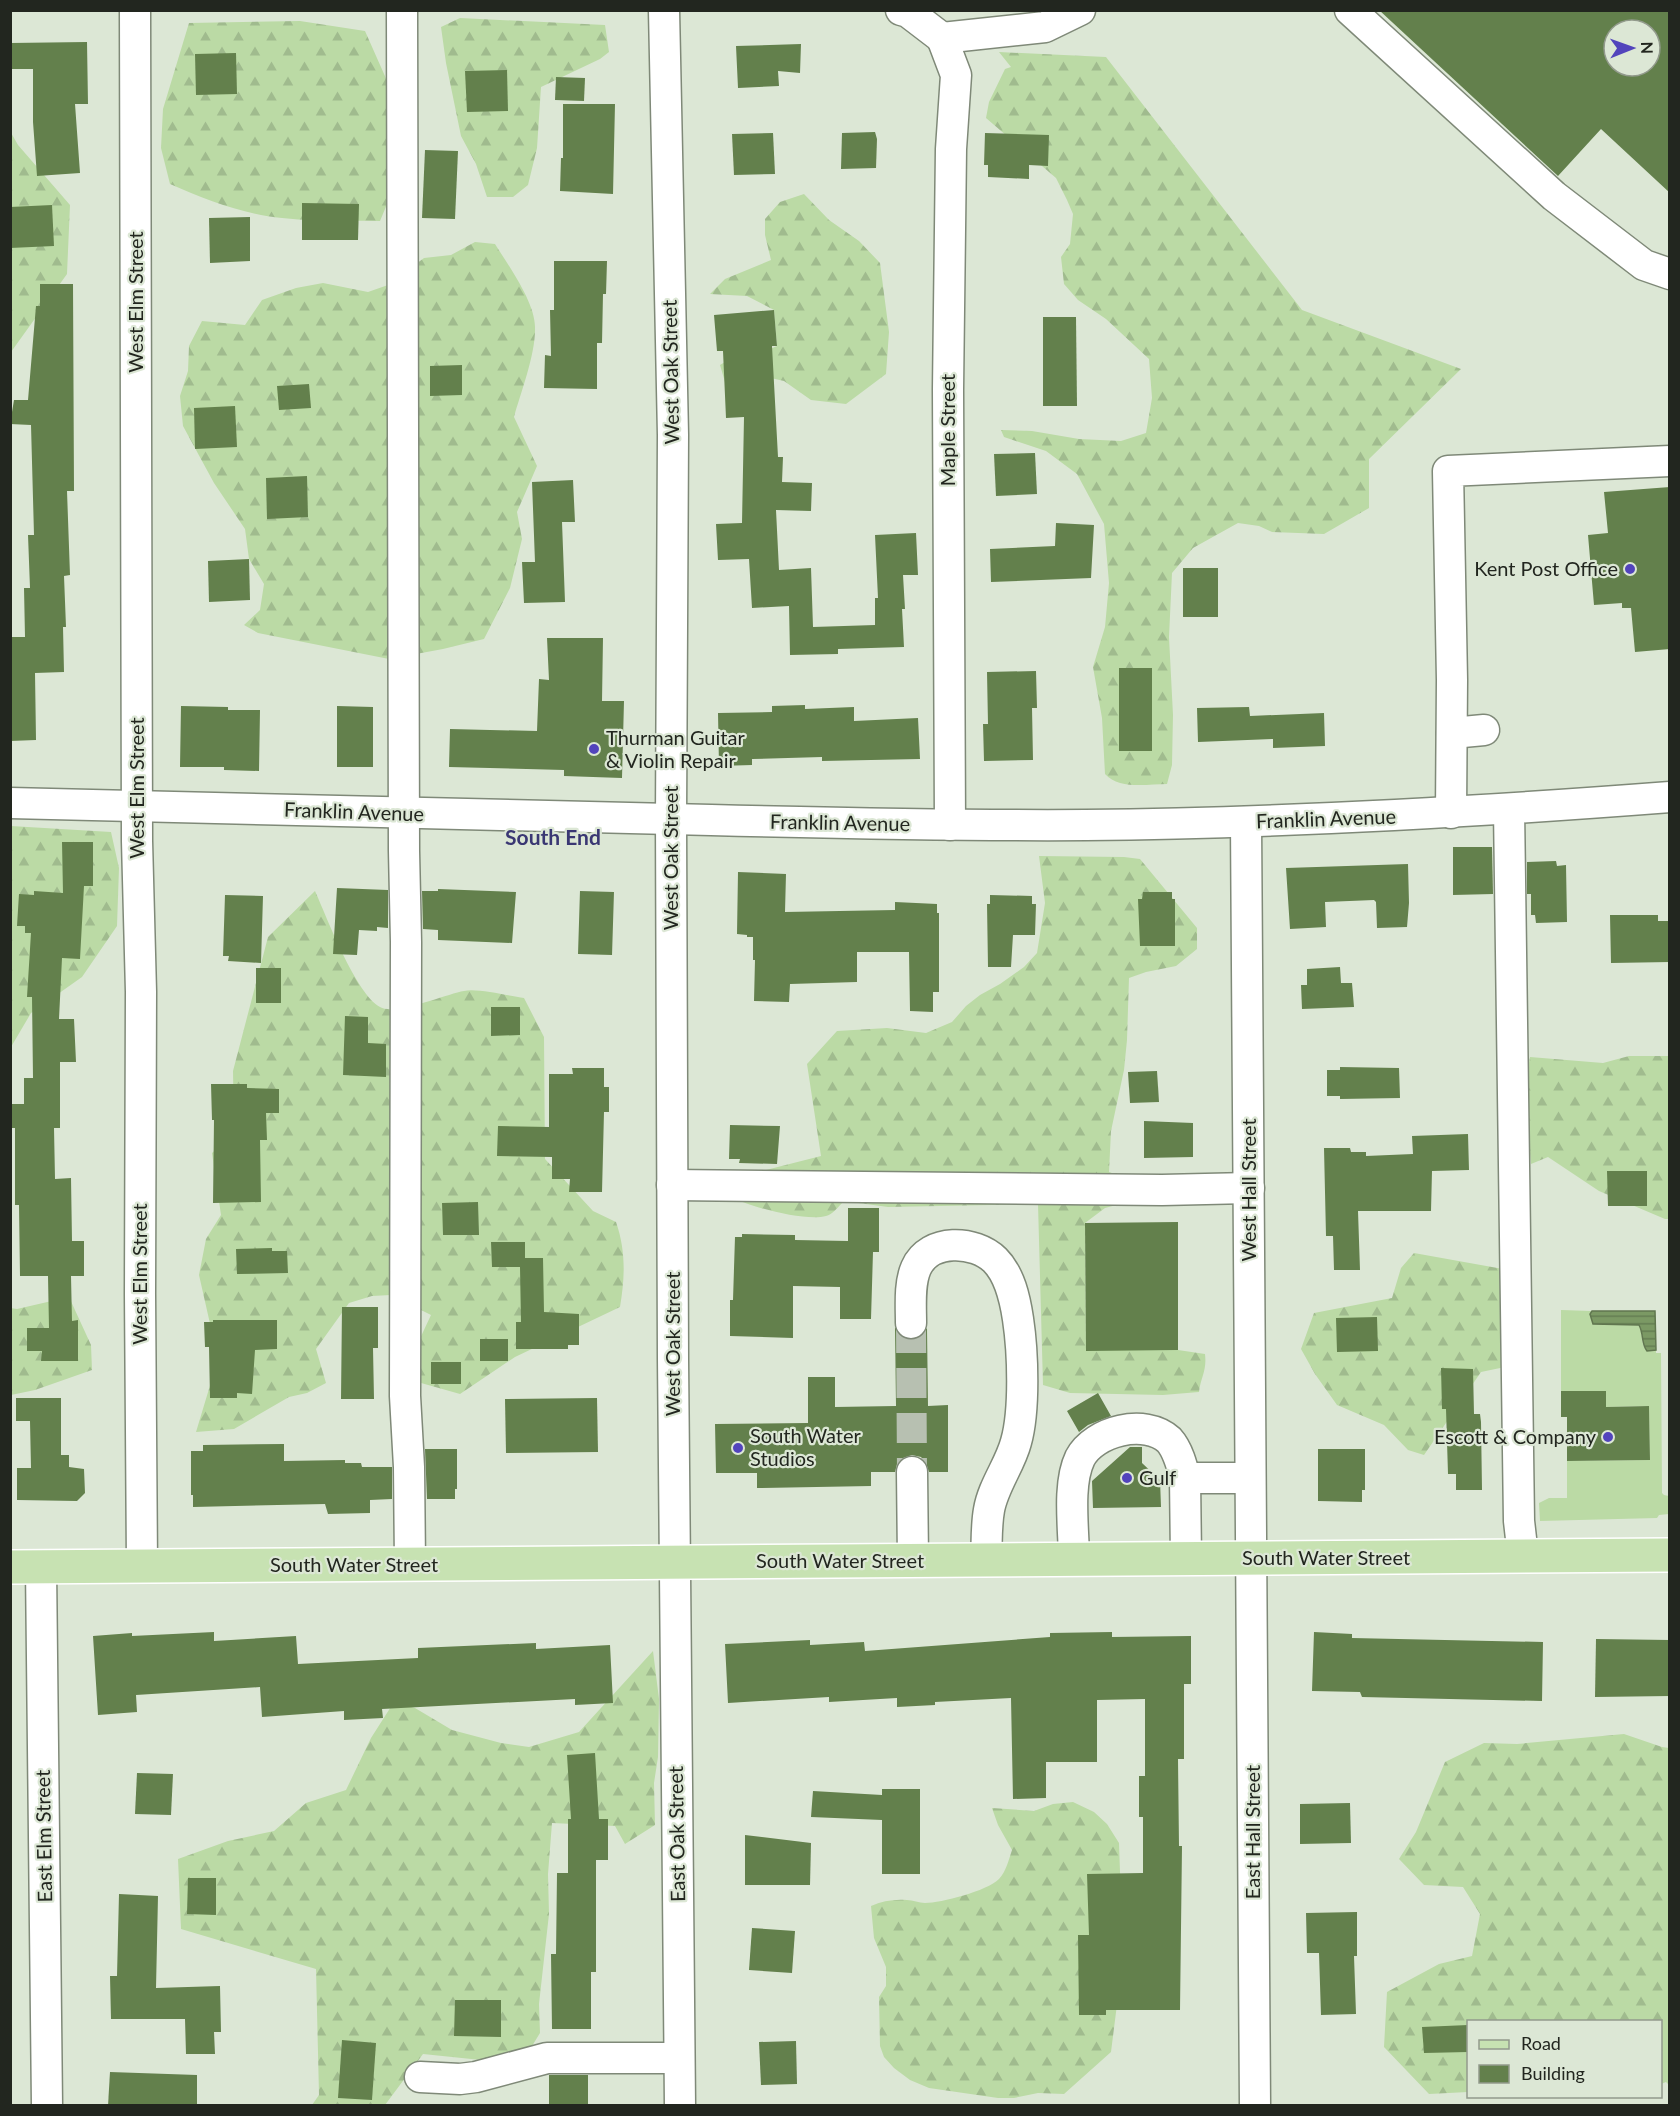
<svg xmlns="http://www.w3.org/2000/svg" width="1680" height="2116" viewBox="0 0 1680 2116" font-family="Lato,sans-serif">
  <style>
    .grass { fill: #bbdaa5 }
    .forest { fill: url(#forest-firs) }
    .water { fill: url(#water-rules); stroke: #60764f; stroke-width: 1.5 }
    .building { fill: #63804c; fill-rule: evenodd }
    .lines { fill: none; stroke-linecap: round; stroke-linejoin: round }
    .minor-tunnel { stroke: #b7c0b1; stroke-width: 30; stroke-dasharray: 30 15; stroke-linecap: butt }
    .minor-casing { stroke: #7f8978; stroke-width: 33 }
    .major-casing { stroke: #fff; stroke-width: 36 }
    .minor { stroke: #fff; stroke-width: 30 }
    .major { stroke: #c7e2b2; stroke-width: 33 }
    .poi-dot { fill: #5244bc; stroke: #dce7d5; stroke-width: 2 }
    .labels { text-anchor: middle; stroke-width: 4.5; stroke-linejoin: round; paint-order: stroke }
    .street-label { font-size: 20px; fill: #22261f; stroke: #dce7d5 }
    .poi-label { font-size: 20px; fill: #22261f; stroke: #dce7d5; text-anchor: start }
    .neighbourhood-label { font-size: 21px; font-weight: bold; fill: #3a3773; stroke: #dce7d5 }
  </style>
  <defs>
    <pattern id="forest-firs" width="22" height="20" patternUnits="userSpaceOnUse" patternTransform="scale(1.5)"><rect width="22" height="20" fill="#bbdaa5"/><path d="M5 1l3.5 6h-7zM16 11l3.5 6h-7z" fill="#a0bb8e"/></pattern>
    <pattern id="water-rules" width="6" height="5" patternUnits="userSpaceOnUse" patternTransform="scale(1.5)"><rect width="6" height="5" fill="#7b9964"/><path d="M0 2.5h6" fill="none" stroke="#647d52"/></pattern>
  </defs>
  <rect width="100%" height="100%" fill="#dce7d5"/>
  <path class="grass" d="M1561 1310 1592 1311 1590 1314 1593 1324 1639 1325C1644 1333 1640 1343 1646 1350H1656V1353H1661L1662 1493 1664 1495 1669 1496V1514L1659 1515 1657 1518 1540 1521 1539 1503 1549 1498H1567V1461L1650 1460 1649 1406 1606 1407V1391H1561Z"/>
  <g class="forest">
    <polygon points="460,18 605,25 609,52 600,59 541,87 537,148 528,185 513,197 487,197 476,164 461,136 446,63 441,27"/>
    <path d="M300 21 365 31 392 92 395 185 380 221C348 220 314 222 282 218 243 214 206 200 170 184L161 148 163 109 189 23Z"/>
    <path d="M999 52 1106 57 1302 310 1461 369 1369 459V508L1324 534 1272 532 1259 526 1238 523 1193 548 1172 573 1169 637 1173 715 1172 765 1167 784C1148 784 1119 790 1105 774L1102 718 1093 667 1105 627 1109 583 1104 524 1077 474 1046 451 1004 437 1001 430 1032 431 1079 439 1121 441 1146 433 1152 398 1149 359 1106 319 1078 300 1064 284 1061 257 1070 244 1073 214 1067 200 1056 178 986 118 989 102 1005 69 1011 67Z"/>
    <polygon points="10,131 18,145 70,205 67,274 11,352"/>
    <polygon points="804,194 829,220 859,241 880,263 889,332 886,374 846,404 811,400 784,381 758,375 725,382 720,365 733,357 754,356 777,346 774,310 747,296 710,294 725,279 771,260 765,235 765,219 780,202"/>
    <path d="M475 242 495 244C508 265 535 302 535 327 536 353 521 392 514 417L537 466 517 512 522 539 510 588 484 639 443 649 389 659 258 633 244 625 260 610 264 584 249 559 245 529 214 483 183 426 180 396 188 371 189 346 202 321 245 325 262 300 296 288 323 283 368 292 388 285 424 258 451 255Z"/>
    <polygon points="11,826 111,832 119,868 117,926 82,977 31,1013 11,1047"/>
    <path d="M1039 856 1124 857 1140 859 1197 928V949L1176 966 1146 972 1129 978 1127 1040 1124 1070 1111 1131 1109 1172 1178 1195 1124 1203 1105 1208 1085 1223 1086 1350H1178L1205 1354C1207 1371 1201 1376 1199 1392L1163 1395 1070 1393 1043 1385 1038 1204 888 1207 844 1201C839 1206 832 1215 826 1216 807 1222 749 1207 732 1197L758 1172 821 1156 807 1064 837 1031 887 1028 926 1033 952 1022 966 1006 980 995 1000 984 1024 967 1037 953 1045 903Z"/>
    <path d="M315 891C327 918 356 994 380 1007 396 1016 446 994 464 991 477 988 509 996 524 998L544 1037 545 1159 593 1211 616 1222C626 1251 625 1277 620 1307L515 1357 460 1394 414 1381 416 1347 431 1315 391 1295 372 1296 349 1303 316 1349 326 1383 307 1393 289 1397 234 1429 196 1432 218 1359 199 1275 206 1239 221 1215 212 1153 234 1133 233 1071 268 937Z"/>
    <polygon points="1629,1056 1669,1056 1669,1219 1665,1219 1599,1191 1548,1157 1531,1164 1524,1089 1530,1057 1603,1063"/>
    <polygon points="1414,1253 1503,1269 1505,1367 1481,1372 1424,1455 1408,1450 1384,1425 1337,1405 1315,1374 1301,1349 1314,1313 1392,1298 1401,1268"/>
    <polygon points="69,1297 91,1345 92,1370 35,1390 11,1395 10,1308 17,1309"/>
    <polygon points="653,1651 659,1699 658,1757 654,1783 655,1825 625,1844 615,1826 552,1823 548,1874 549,1914 539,2004 540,2033 521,2064 423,2054 385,2105 312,2105 319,2095 316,1969 181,1929 178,1859 228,1841 274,1831 306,1803 346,1790 371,1738 394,1702 415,1708 452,1730 501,1743 529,1747 579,1732"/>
    <polygon points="1624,1734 1662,1747 1669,1748 1669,2085 1666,2082 1661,2084 1660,2022 1468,2022 1468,2092 1429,2094 1384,2047 1387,1992 1439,1964 1472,1956 1480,1914 1463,1887 1424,1885 1399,1859 1416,1832 1445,1762 1484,1743 1517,1744"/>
    <path d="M1073 1802 1094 1812 1107 1824 1119 1843 1123 1957 1111 2052 1064 2094 1038 2093 1014 2098H998L929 2088 910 2080 894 2068 884 2057 880 2046 879 1997 886 1986V1967L874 1938 871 1906C882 1901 894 1899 907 1900 913 1900 919 1903 925 1903 941 1903 987 1891 999 1879 1006 1872 1009 1859 1012 1850L998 1825 992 1808 1034 1811 1053 1804Z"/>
  </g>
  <path class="water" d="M1592 1311H1655L1656 1350 1647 1351C1641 1344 1644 1334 1639 1325L1593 1324 1590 1314Z"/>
  <g class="building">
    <path d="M1379 10H1670V193L1601 129 1558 176ZM1614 30H1650V66H1614Z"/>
    <polygon points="87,42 88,104 75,104 80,173 37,176 33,122 33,69 10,69 10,43"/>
    <polygon points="801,44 800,73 778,71 779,86 738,88 736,46"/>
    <polygon points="236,53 237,94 196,95 195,54"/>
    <polygon points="507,70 508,111 467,112 465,71"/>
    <polygon points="556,77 585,78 584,101 555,100"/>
    <polygon points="563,104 615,104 613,194 560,191 561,158 563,158"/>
    <polygon points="875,132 877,139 876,168 841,169 842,133"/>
    <polygon points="773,133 775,174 734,175 732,134"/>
    <polygon points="985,133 1049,135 1048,166 1029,165 1029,179 988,177 988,165 984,165"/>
    <polygon points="425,150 458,151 455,219 422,218"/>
    <polygon points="302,203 359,204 358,240 302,240"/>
    <polygon points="52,205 54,246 10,248 10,207"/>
    <polygon points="250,217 250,261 210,263 209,218"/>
    <polygon points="554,261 607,261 606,294 603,294 602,343 597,343 597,389 544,388 545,355 551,356 550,310 554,310"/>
    <polygon points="40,284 73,284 74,491 67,491 70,575 64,576 66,627 63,627 64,672 35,673 36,740 10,741 10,637 25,637 24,588 30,588 28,535 34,535 31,425 10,424 14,400 28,400 36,306 40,306"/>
    <polygon points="774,310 777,346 772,346 778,457 783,457 782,482 812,483 811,511 776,510 779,570 811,568 813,627 875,625 875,598 878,598 875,535 916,533 918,575 903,575 905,609 902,609 904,647 838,649 838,654 790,655 789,606 752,608 749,559 718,560 716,524 742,523 744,417 726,418 723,351 717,351 714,315"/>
    <polygon points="1043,317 1076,317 1077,406 1043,406"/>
    <polygon points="462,365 462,395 430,396 430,366"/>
    <polygon points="309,384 311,408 279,410 277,386"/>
    <polygon points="235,406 237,447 195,449 194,408"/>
    <polygon points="1035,453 1037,494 996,496 994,454"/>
    <polygon points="307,476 308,517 267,519 266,478"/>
    <polygon points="573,480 575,522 562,522 565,602 524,603 522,562 535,562 532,482"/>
    <polygon points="1670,487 1670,649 1635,652 1631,608 1622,608 1622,603 1594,605 1588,535 1608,533 1604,492"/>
    <polygon points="1056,523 1094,525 1091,578 991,582 990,549 1055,546"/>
    <polygon points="249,559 250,600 209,602 208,561"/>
    <rect x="1183" y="568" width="35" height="49"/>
    <polygon points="547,638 603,638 602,701 624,701 622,778 564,776 564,770 449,767 450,729 537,731 539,679 549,680"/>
    <rect x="1119" y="668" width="33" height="83"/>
    <polygon points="1036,671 1037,708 1032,708 1033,760 984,761 983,724 988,724 987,672"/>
    <polygon points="805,705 805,709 854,707 854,721 918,718 920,759 822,761 822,757 752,759 752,765 719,766 718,713 772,712 772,706"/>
    <polygon points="181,706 228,707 228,710 260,710 259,771 224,770 224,767 180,767"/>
    <polygon points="337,706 373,707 373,767 337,767"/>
    <polygon points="1249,707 1250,716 1324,713 1325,746 1273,748 1273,739 1198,742 1197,708"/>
    <polygon points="62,842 93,842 93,886 84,886 80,959 62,958 59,1019 74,1019 76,1062 60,1062 60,1128 54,1128 55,1179 71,1178 72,1241 84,1241 84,1276 71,1276 72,1321 78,1320 78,1361 41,1361 42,1351 27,1351 27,1328 49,1328 48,1276 20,1276 19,1205 15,1205 15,1128 10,1128 10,1104 24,1104 24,1078 33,1078 32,997 27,997 31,933 25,933 25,926 17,926 19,894 34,895 34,891 63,893"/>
    <polygon points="1453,847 1492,847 1493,894 1453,895"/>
    <polygon points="1556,861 1557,866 1566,865 1567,922 1536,923 1535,915 1531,915 1531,894 1527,894 1527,862"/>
    <polygon points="1408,864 1409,903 1407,927 1377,928 1376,902 1374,900 1325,902 1326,927 1290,929 1286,868"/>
    <polygon points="738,872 786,874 785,912 895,910 895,902 937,904 937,913 939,913 939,992 933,992 933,1012 910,1011 909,952 857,952 857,982 790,984 789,1002 754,1001 755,960 753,960 753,937 747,937 747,935 737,934"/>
    <polygon points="337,888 388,890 388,928 377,927 377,931 359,930 357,955 333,954"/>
    <polygon points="438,889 516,892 512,943 438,940 438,930 423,929 422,891 438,891"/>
    <polygon points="580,891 614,892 612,955 578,954"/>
    <polygon points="1143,892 1172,892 1172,899 1175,899 1175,946 1140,946 1138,899 1142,899"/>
    <polygon points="225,895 263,896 261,963 228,961 229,956 223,956"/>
    <polygon points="990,895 1032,896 1032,904 1036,904 1035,935 1013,935 1011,967 988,967 987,904 990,904"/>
    <polygon points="1610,915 1658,915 1658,921 1670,921 1670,962 1611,963"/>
    <polygon points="1340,967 1341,983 1352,983 1354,1007 1302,1009 1301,985 1307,985 1307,969"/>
    <rect x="256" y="968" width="25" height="35"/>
    <polygon points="491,1007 520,1007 520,1035 491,1036"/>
    <polygon points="345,1016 368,1017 368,1043 386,1044 386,1077 343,1075"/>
    <polygon points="1340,1067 1399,1068 1400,1098 1340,1099 1340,1096 1327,1096 1327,1070 1340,1070"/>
    <polygon points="572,1068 604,1068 604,1087 609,1087 609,1112 604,1112 602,1192 569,1192 570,1179 552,1179 552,1157 497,1156 498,1126 549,1127 549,1074 573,1074"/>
    <polygon points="1157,1071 1159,1102 1130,1103 1128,1072"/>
    <polygon points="211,1084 247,1084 247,1088 279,1089 279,1113 266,1113 267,1140 260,1140 261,1202 213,1203 214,1120 212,1120"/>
    <polygon points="1144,1121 1193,1123 1193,1157 1144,1158"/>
    <polygon points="730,1125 780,1126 777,1164 739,1163 740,1159 729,1159"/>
    <polygon points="1468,1134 1469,1170 1432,1171 1431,1211 1358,1211 1360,1270 1334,1270 1333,1236 1326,1236 1324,1148 1350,1148 1351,1152 1366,1152 1366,1156 1413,1154 1412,1136"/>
    <polygon points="1607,1171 1647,1171 1647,1206 1608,1206"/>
    <polygon points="478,1202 479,1235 443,1235 442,1203"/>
    <polygon points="848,1208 879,1208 879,1252 873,1252 871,1319 840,1319 840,1287 793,1286 793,1338 730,1336 730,1300 733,1300 735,1237 742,1237 742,1234 795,1235 795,1240 848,1241"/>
    <polygon points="1178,1222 1178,1350 1086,1351 1085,1223"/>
    <polygon points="491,1242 525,1242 525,1258 543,1258 544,1312 579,1314 579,1345 568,1345 568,1349 516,1349 516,1322 521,1322 520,1267 492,1267"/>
    <polygon points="272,1248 272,1251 287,1251 288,1273 237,1274 236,1249"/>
    <polygon points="342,1307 378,1307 378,1348 373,1348 374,1399 341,1399"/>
    <polygon points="1377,1317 1378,1351 1337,1352 1336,1318"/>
    <polygon points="213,1320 277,1320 277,1349 255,1350 252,1394 237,1393 237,1398 210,1398 209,1347 205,1347 204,1322 213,1322"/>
    <polygon points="895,1327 902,1338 911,1340 920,1337 927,1328 928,1406 948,1405 948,1472 929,1472 926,1463 921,1457 912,1455 903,1458 897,1464 895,1472 871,1472 871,1486 757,1488 757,1473 716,1473 715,1424 808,1423 808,1377 835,1377 835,1407 896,1406"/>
    <rect x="480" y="1339" width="28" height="22"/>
    <rect x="431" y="1362" width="30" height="22"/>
    <polygon points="1441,1368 1473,1369 1474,1414 1480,1414 1481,1422 1482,1490 1456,1490 1456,1474 1448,1474 1446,1409 1442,1409"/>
    <polygon points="1561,1391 1606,1391 1606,1407 1649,1406 1650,1460 1567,1461 1567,1417 1561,1417"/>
    <polygon points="1098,1393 1111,1416 1088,1425 1079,1432 1067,1411"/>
    <polygon points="16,1398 61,1398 61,1455 69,1455 69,1467 84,1469 85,1493 77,1501 17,1500 17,1468 31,1468 30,1421 16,1421"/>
    <polygon points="597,1398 598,1452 506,1453 505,1399"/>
    <polygon points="284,1444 284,1461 345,1460 345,1463 361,1463 362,1467 392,1467 392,1499 370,1500 370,1513 328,1514 325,1504 193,1507 193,1495 191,1495 191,1451 203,1451 203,1445"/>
    <polygon points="1130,1447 1142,1447 1142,1463 1160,1480 1161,1507 1093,1508 1092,1481"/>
    <polygon points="425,1449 457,1449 457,1489 455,1489 455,1499 427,1499"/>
    <polygon points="1318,1449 1365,1449 1365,1490 1362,1490 1362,1502 1318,1501"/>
    <polygon points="214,1632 214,1641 296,1636 298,1664 418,1658 418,1648 536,1643 536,1649 610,1645 613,1703 575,1705 575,1699 382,1709 383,1718 344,1720 344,1711 262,1717 260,1687 136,1695 137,1712 98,1715 93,1636 132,1633 132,1636"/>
    <polygon points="1112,1632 1112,1637 1191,1636 1191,1684 1184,1684 1184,1759 1178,1759 1179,1846 1182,1846 1180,2010 1106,2010 1106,2015 1079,2015 1078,1935 1089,1935 1087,1874 1143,1873 1143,1817 1139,1817 1139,1776 1145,1776 1145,1699 1097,1700 1097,1762 1046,1762 1046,1798 1013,1799 1011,1698 935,1702 935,1705 897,1707 897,1698 829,1702 829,1697 728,1703 725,1644 810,1640 810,1645 864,1642 865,1651 1050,1637 1050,1633"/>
    <polygon points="1314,1632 1352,1634 1352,1638 1543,1642 1542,1701 1362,1697 1360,1692 1312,1691"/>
    <polygon points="1596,1639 1670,1640 1670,1696 1595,1697"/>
    <polygon points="595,1753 599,1819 608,1819 608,1860 596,1860 596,1972 591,1972 591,2029 552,2029 551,1954 556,1954 557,1873 568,1873 568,1819 571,1819 567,1755"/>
    <polygon points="137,1773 173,1774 171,1815 135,1814"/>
    <polygon points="882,1789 920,1789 920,1874 882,1874 882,1820 811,1817 813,1791 882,1795"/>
    <polygon points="1350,1803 1351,1843 1300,1844 1300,1804"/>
    <polygon points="745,1835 811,1843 810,1885 745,1885"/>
    <polygon points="188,1878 216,1878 216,1915 187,1914"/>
    <polygon points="119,1894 158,1896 156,1988 220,1986 221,2032 214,2032 215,2054 186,2054 185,2019 111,2019 110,1976 117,1976"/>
    <polygon points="1357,1912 1357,1956 1354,1956 1356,2014 1321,2015 1319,1953 1307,1953 1306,1913"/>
    <polygon points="752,1928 795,1931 792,1973 749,1970"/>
    <polygon points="455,2000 501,2000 501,2037 454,2036"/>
    <polygon points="1468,2025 1468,2052 1424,2053 1422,2027"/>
    <polygon points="342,2040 376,2043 372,2100 338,2098"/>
    <polygon points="796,2041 797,2084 761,2085 759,2042"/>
    <polygon points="110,2072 197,2075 197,2106 108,2106"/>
    <rect x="549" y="2075" width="39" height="31"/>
  </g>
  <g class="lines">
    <polyline class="minor-tunnel" points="911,1323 912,1472"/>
    <defs>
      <g id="minor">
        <polyline points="135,10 137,841 141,992 140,1294 142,1566"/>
        <polyline points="402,10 404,851 406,942 405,1396 409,1467 410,1564"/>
        <polyline points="664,10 673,435 671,819 673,1359 680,2106"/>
        <polyline points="901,10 908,12 942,38"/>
        <polyline points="1350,10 1554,196 1644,265 1670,274"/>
        <polyline points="942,38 956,75 951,149 948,390 950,825"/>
        <polyline points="942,38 1045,27 1080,10"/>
        <polyline points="1452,733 1484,730"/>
        <path d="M10 803C244 808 477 815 711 820 836 823 961 826 1086 825 1281 823 1475 812 1670 797"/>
        <polyline points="1509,809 1519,1521 1523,1556"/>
        <polyline points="1451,813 1452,680 1448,471 1670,461"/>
        <polyline points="1246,822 1255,2106"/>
        <polyline points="672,1185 1162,1190 1249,1188"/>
        <path d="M911 1323C911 1306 909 1284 916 1268 929 1238 975 1240 995 1260 1010 1275 1015 1299 1018 1319 1023 1352 1025 1410 1016 1442 1010 1465 993 1486 989 1510 986 1526 987 1544 986 1560"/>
        <polyline points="912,1472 913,1560"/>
        <polyline points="1186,1558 1185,1478 1250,1478"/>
        <path d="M1074 1560C1074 1530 1067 1485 1080 1458 1094 1431 1145 1418 1169 1440 1178 1450 1182 1466 1185 1478"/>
        <polyline points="41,1567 47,2106"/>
        <polyline points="420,2077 460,2079 476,2077 547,2058 679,2058"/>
      </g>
      <polyline id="major" points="10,1567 1670,1555"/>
    </defs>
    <use href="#minor" class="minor-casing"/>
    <use href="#major" class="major-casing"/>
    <use href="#minor" class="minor"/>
    <use href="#major" class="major"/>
  </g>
  <g class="poi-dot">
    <circle cx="1630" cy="569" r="6"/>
    <circle cx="594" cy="749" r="6"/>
    <circle cx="1608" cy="1437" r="6"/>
    <circle cx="738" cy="1448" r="6"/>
    <circle cx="1127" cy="1478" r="6"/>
  </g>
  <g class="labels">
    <g class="street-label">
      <text transform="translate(136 302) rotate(-90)" y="7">West Elm Street</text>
      <text transform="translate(671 372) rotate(-91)" y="7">West Oak Street</text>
      <text transform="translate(948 430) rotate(-90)" y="7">Maple Street</text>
      <text transform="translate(137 788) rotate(-90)" y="7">West Elm Street</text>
      <text transform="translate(354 812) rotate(2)" y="7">Franklin Avenue</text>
      <text transform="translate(1326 819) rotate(-2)" y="7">Franklin Avenue</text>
      <text transform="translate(840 823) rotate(1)" y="7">Franklin Avenue</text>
      <text transform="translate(671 858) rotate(-90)" y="7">West Oak Street</text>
      <text transform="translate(1249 1190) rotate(-90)" y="7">West Hall Street</text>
      <text transform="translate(140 1274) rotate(-90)" y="7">West Elm Street</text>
      <text transform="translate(673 1344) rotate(-90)" y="7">West Oak Street</text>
      <text x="1326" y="1565">South Water Street</text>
      <text x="840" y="1568">South Water Street</text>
      <text x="354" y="1572">South Water Street</text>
      <text transform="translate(1253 1832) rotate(-90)" y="7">East Hall Street</text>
      <text transform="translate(677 1834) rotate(-91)" y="7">East Oak Street</text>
      <text transform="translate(44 1836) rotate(-91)" y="7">East Elm Street</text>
    </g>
    <g class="poi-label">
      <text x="1618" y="576" text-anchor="end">Kent Post Office</text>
      <text x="606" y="745">Thurman Guitar<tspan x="606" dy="23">&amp; Violin Repair</tspan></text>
      <text x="750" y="1443">South Water<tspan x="750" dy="23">Studios</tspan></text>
      <text x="1596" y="1444" text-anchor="end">Escott &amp; Company</text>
      <text x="1139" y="1485">Gulf</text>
    </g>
    <g class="neighbourhood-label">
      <text x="553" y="845">South End</text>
    </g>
  </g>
  <rect width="1680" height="2116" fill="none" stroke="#22261f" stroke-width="24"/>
  <rect x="1467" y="2020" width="195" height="78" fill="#dce7d5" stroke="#929a8c" stroke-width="1.5"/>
  <rect x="1479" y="2040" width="30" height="9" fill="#c7e2b2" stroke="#929a8c" stroke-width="1.5"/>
  <text x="1521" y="2050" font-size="18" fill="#22261f">Road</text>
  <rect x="1479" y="2065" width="30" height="18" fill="#63804c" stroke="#929a8c" stroke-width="1.5"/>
  <text x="1521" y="2080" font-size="18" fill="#22261f">Building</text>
  <g transform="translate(1632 48) rotate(89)"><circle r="28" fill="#dce7d5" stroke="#929a8c" stroke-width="1.5"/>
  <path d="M0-4.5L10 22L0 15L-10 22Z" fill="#5244bc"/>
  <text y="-9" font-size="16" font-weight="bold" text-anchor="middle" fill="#22261f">N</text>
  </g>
</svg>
